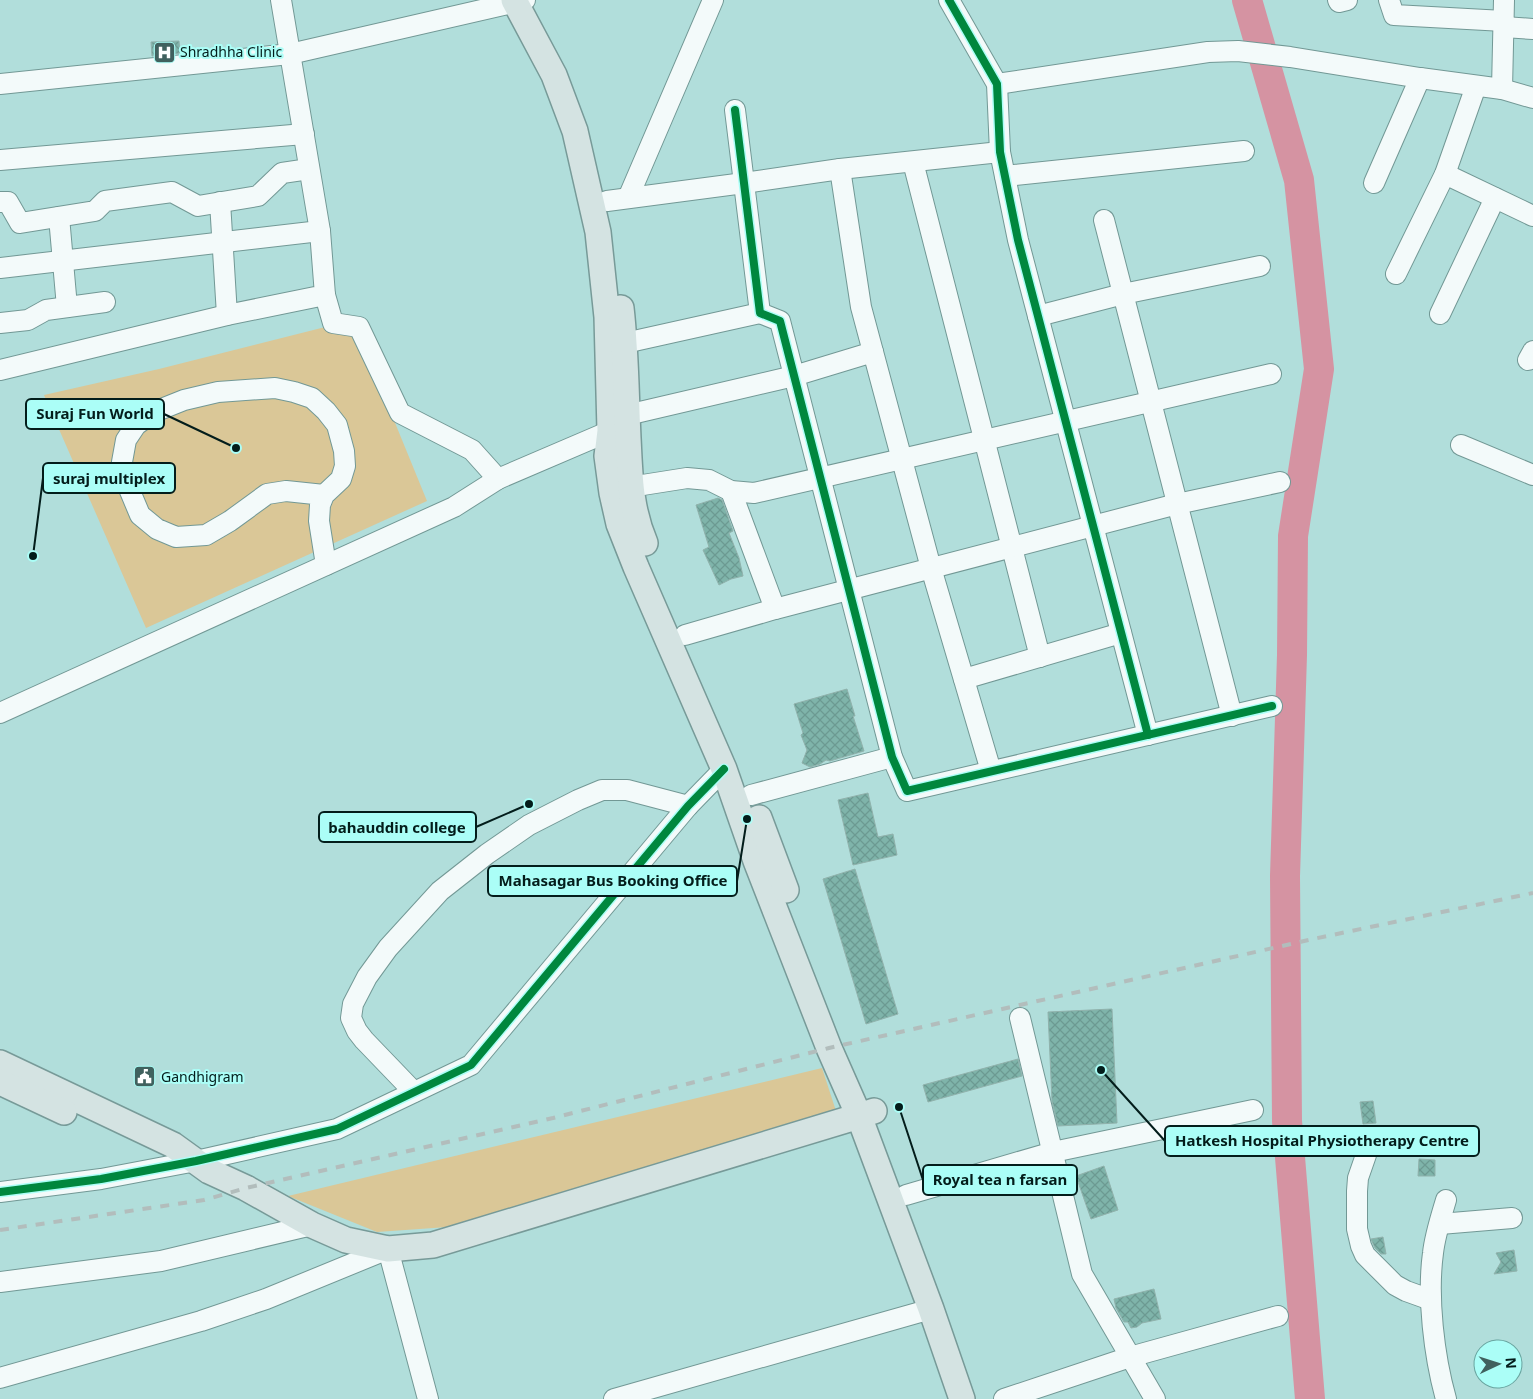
<svg xmlns="http://www.w3.org/2000/svg" width="1533" height="1399" viewBox="0 0 1533 1399" font-family="'Noto Sans',sans-serif">
  <style>
    .green { fill: #dac797 }
    .lines { fill: none; stroke-linecap: round; stroke-linejoin: round }
    .river { stroke: #d593a2; stroke-width: 30 }
    .building { fill: url(#building-cross-hatch); stroke: #90b2ac }
    .minor-casing { stroke: #729895; stroke-width: 22 }
    .major-casing { stroke: #779a98; stroke-width: 28 }
    .minor { stroke: #f3fafa; stroke-width: 20 }
    .major { stroke: #d4e3e2; stroke-width: 25 }
    .rail { stroke: #b2bdbc; stroke-width: 4; stroke-dasharray: 9 9; stroke-linecap: butt }
    .cycleway-casing { stroke: #abfef7; stroke-width: 11 }
    .cycleway { stroke: #00873e; stroke-width: 8 }
    .labels { text-anchor: middle; stroke-width: 4; stroke-linejoin: round; paint-order: stroke }
    .poi-label { font-size: 14px; fill: #031d1b; stroke: #abfef7; text-anchor: start }
    .leader { fill: none; stroke: #031d1b; stroke-width: 2 }
    .callout-dot { fill: #031d1b; stroke: #abfef7; stroke-width: 2 }
    .callout { fill: #abfef7; stroke: #031d1b; stroke-width: 2 }
    .callout-label { font-size: 15px; text-anchor: middle; font-weight: bold; fill: #031d1b }
  </style>
  <defs>
    <pattern id="building-cross-hatch" width="8" height="8" patternUnits="userSpaceOnUse" patternTransform="scale(1.25)"><rect width="8" height="8" fill="#7fb4aa"/><path d="M0 0l8 8M0 8l8-8" fill="none" stroke="#6c9a92"/></pattern>
  </defs>
  <rect width="100%" height="100%" fill="#b1dedb"/>
  <g class="green">
    <polygon points="353,320 427,501 146,628 44,395 159,369"/>
    <polygon points="822,1068 836,1111 462,1226 377,1232 288,1196"/>
  </g>
  <g class="lines">
    <polyline class="river" points="1247,0 1299,180 1319,369 1293,536 1292,655 1285,876 1287,1121 1310,1399"/>
  </g>
  <g class="building">
    <polygon points="179,41 180,53 152,56 151,42"/>
    <polygon points="718,498 722,500 733,531 729,533 739,558 743,576 731,579 719,585 703,550 709,547 696,505"/>
    <polygon points="847,689 855,716 853,716 864,751 830,761 826,760 820,764 810,767 802,763 807,750 801,735 803,733 794,704"/>
    <polygon points="868,793 878,837 893,834 897,855 853,865 838,800"/>
    <polygon points="855,869 898,1014 866,1024 823,879"/>
    <polygon points="1112,1009 1117,1123 1058,1126 1052,1101 1048,1012"/>
    <polygon points="1018,1059 1022,1076 928,1102 923,1085"/>
    <polygon points="1373,1101 1376,1123 1363,1124 1360,1102"/>
    <polygon points="1419,1159 1435,1160 1435,1176 1418,1176"/>
    <polygon points="1104,1166 1118,1210 1091,1219 1076,1176"/>
    <polygon points="1383,1237 1386,1254 1381,1254 1375,1248 1371,1239"/>
    <polygon points="1514,1250 1517,1271 1494,1274 1501,1262 1496,1253"/>
    <polygon points="1154,1289 1161,1319 1142,1323 1137,1327 1131,1328 1128,1322 1124,1322 1116,1308 1114,1299"/>
  </g>
  <g class="lines">
    <defs>
      <g id="minor">
        <polyline points="949,0 997,84 1000,152 1018,240 1148,735"/>
        <polyline points="1338,0 1339,2 1347,0"/>
        <polyline points="1389,0 1394,15 1504,21"/>
        <polyline points="1504,27 1533,29"/>
        <polyline points="0,84 290,54 525,0"/>
        <polyline points="997,84 1208,52 1238,51 1290,57 1420,78 1502,89 1533,98"/>
        <polyline points="1502,89 1504,0"/>
        <polyline points="735,110 760,313 780,321 892,757 907,791 1272,706"/>
        <polyline points="0,160 304,134"/>
        <polyline points="913,162 1040,657"/>
        <polyline points="840,169 861,307 931,568 991,771"/>
        <polyline points="1445,174 1533,216"/>
        <polyline points="1005,176 1244,151"/>
        <polyline points="1374,183 1420,78"/>
        <polyline points="628,198 713,0"/>
        <polyline points="607,201 744,183 840,169 1000,152"/>
        <polyline points="0,202 8,202 20,223 95,211 105,201 172,192 198,206 258,196 282,173 309,169"/>
        <polyline points="220,202 227,315"/>
        <polyline points="59,217 67,307"/>
        <polyline points="1104,220 1232,716"/>
        <polyline points="0,268 320,231"/>
        <polyline points="1396,274 1445,174 1476,86"/>
        <polyline points="325,295 333,323 359,327 400,413 472,450 498,479"/>
        <polyline points="1440,314 1495,198"/>
        <polyline points="1038,316 1123,294 1260,266"/>
        <polyline points="0,323 28,320 46,310 105,302"/>
        <polyline points="625,343 760,313"/>
        <polyline points="1528,360 1533,351"/>
        <polyline points="0,370 227,315 325,295 320,231 281,0"/>
        <polyline points="1461,445 1533,475"/>
        <polyline points="630,487 687,478 709,480 731,491 754,493 1271,374"/>
        <polyline points="731,491 775,609"/>
        <polyline points="324,495 286,491 267,494 230,521 206,535 176,537 157,529 140,515 127,484 122,462 126,440 136,425 154,412 184,400 218,392 275,388 294,392 312,398 326,411 337,425 344,451 345,466 341,479 324,495 320,505 319,521 326,565"/>
        <polyline points="685,635 775,609 1177,504 1280,482"/>
        <polyline points="964,679 1121,633"/>
        <polyline points="0,713 454,507 498,479 610,431 627,415 794,376 873,352"/>
        <polyline points="751,795 892,757"/>
        <polyline points="1020,1018 1082,1274 1155,1399"/>
        <polyline points="414,1092 364,1040 357,1031 351,1018 353,1004 367,977 388,948 440,891 487,854 529,825 578,800 602,790 627,790 688,806"/>
        <polyline points="1366,1155 1358,1178 1357,1191 1357,1229 1361,1246 1365,1255 1395,1285 1406,1291 1431,1300"/>
        <polyline points="0,1192 101,1179 196,1161 337,1129 471,1065 688,806 724,769"/>
        <polyline points="906,1195 1053,1152 1253,1110"/>
        <path d="M1446 1200C1441 1217 1435 1235 1433 1253 1427 1297 1434 1356 1446 1399"/>
        <polyline points="1440,1224 1512,1218"/>
        <polyline points="0,1282 161,1261 312,1225"/>
        <polyline points="0,1378 201,1321 266,1299 388,1249 428,1399"/>
        <polyline points="614,1399 931,1309"/>
        <polyline points="1004,1399 1130,1357 1278,1316"/>
      </g>
      <g id="major">
        <polyline points="514,0 554,75 575,131 598,232 607,317 610,431 607,456 612,493 619,524 636,567 724,769 756,861 829,1048 859,1116 931,1309 962,1399"/>
        <path d="M621 308C626 351 626 395 628 438 630 476 630 508 645 543"/>
        <polyline points="759,818 786,890"/>
        <polyline points="0,1063 173,1145 209,1171 246,1188 312,1225 346,1240 388,1249 433,1245 859,1116 874,1111"/>
        <polyline points="0,1082 64,1112"/>
      </g>
    </defs>
    <use href="#minor" class="minor-casing"/>
    <use href="#major" class="major-casing"/>
    <use href="#minor" class="minor"/>
    <use href="#major" class="major"/>
    <polyline class="rail" points="0,1230 204,1200 246,1188 553,1118 829,1048 1313,939 1533,893"/>
    <defs>
      <g id="cycleway">
        <polyline points="949,0 997,84 1000,152 1018,240 1148,735"/>
        <polyline points="735,110 760,313 780,321 892,757 907,791 1272,706"/>
        <polyline points="0,1192 101,1179 196,1161 337,1129 471,1065 688,806 724,769"/>
      </g>
    </defs>
    <use href="#cycleway" class="cycleway-casing"/>
    <use href="#cycleway" class="cycleway"/>
  </g>
  <defs>
    <symbol id="hospital-square" viewBox="-11 -11 22 22"><rect x="-9" y="-9" width="18" height="18" rx="4" fill="#40615e" stroke="#abfef7"/><path d="M-5-5h3v3.5h4V-5h3V5h-3V1.5h-4V5h-3Z" fill="#fff"/></symbol>
    <symbol id="civic-square" viewBox="-11 -11 22 22"><rect x="-9" y="-9" width="18" height="18" rx="4" fill="#40615e" stroke="#abfef7"/><path d="M-.6-6.5H3V-4.5H.6V-3L4-1V1h2V6H-6V1h2V-1L-.6-3ZM-1.2 2.5V6h2.4V2.5Z" fill="#fff"/></symbol>
  </defs>
  <g fill-rule="evenodd">
    <use href="#hospital-square" x="152" y="40" width="25" height="25"/>
    <use href="#civic-square" x="132" y="1064" width="25" height="25"/>
  </g>
  <g class="labels">
    <g class="poi-label">
      <text x="180" y="57">Shradhha Clinic</text>
      <text x="161" y="1082">Gandhigram</text>
    </g>
  </g>
  <path class="leader" d="M236 448L164 414M33 556L43 478M529 804L476 827M747 819L737 881M1101 1070L1165 1141M899 1107L923 1180"/>
  <g class="callout-dot">
    <circle cx="236" cy="448" r="5"/>
    <circle cx="33" cy="556" r="5"/>
    <circle cx="529" cy="804" r="5"/>
    <circle cx="747" cy="819" r="5"/>
    <circle cx="1101" cy="1070" r="5"/>
    <circle cx="899" cy="1107" r="5"/>
  </g>
  <g class="callout">
    <rect x="26" y="399" width="138" height="30" rx="5"/>
    <rect x="43" y="463" width="132" height="30" rx="5"/>
    <rect x="319" y="812" width="157" height="30" rx="5"/>
    <rect x="488" y="866" width="249" height="30" rx="5"/>
    <rect x="1165" y="1126" width="314" height="30" rx="5"/>
    <rect x="923" y="1165" width="154" height="30" rx="5"/>
  </g>
  <g class="callout-label">
    <text x="95" y="419">Suraj Fun World</text>
    <text x="109" y="484">suraj multiplex</text>
    <text x="397" y="833">bahauddin college</text>
    <text x="613" y="886">Mahasagar Bus Booking Office</text>
    <text x="1322" y="1146">Hatkesh Hospital Physiotherapy Centre</text>
    <text x="1000" y="1185">Royal tea n farsan</text>
  </g>
  <g transform="translate(1498 1364) rotate(86)"><circle r="24" fill="#abfef7" stroke="#68a49f"/>
  <path d="M0-4L9 19L0 12L-9 19Z" fill="#40615e"/>
  <text y="-8" font-size="14" font-weight="bold" text-anchor="middle" fill="#031d1b">N</text>
  </g>
</svg>
